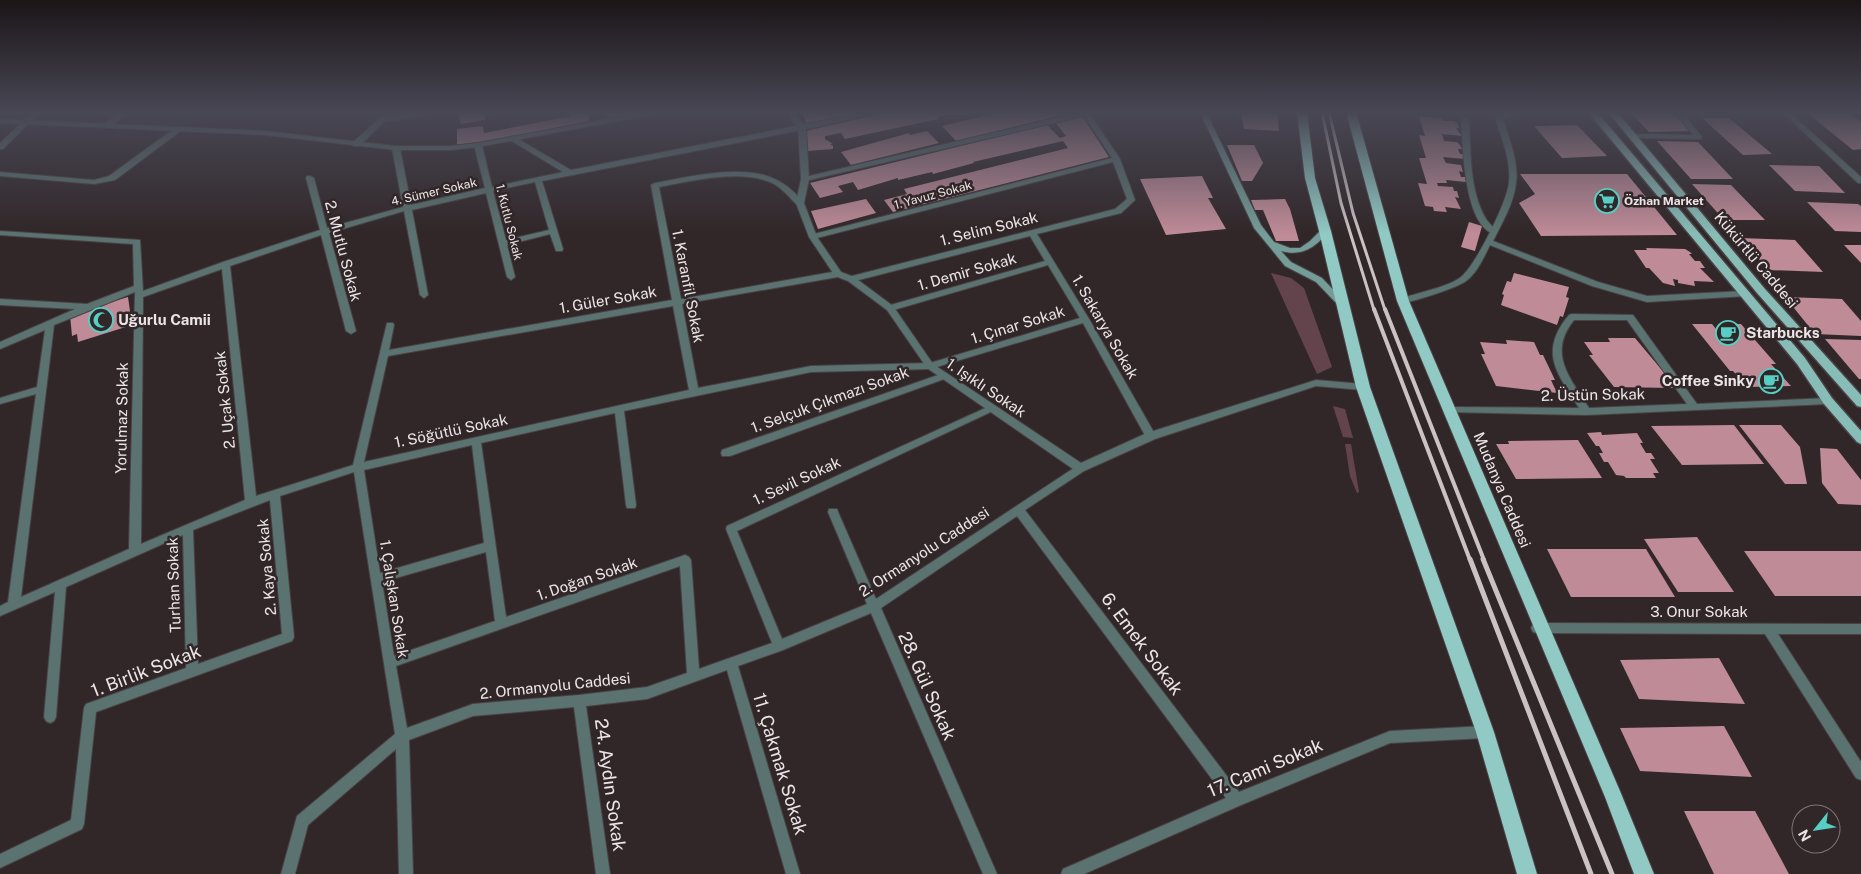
<svg xmlns="http://www.w3.org/2000/svg" width="1861" height="874" viewBox="0 0 1861 874" font-family="'Public Sans',sans-serif">
  <style>
    .green { fill: #64444c }
    .building { fill: #be8b97 }
    .lines { fill: none; stroke-linecap: round; stroke-linejoin: round }
    .service-casing { stroke: #4b4244; stroke-width: 2 }
    .minor-casing { stroke: #4b4244; stroke-width: 2 }
    .tertiary-casing { stroke: #4b4244; stroke-width: 2 }
    .secondary-casing { stroke: #4b4244; stroke-width: 2 }
    .primary-casing { stroke: #4b4244; stroke-width: 3 }
    .trunk-casing { stroke: #4b4244; stroke-width: 2 }
    .service { fill: #5a7370; fill-rule: evenodd }
    .minor { fill: #5a7370; fill-rule: evenodd }
    .tertiary { fill: #5a7370; fill-rule: evenodd }
    .secondary { fill: #749c98; fill-rule: evenodd }
    .primary { fill: #88bcb6; fill-rule: evenodd }
    .trunk { fill: #91cac4; fill-rule: evenodd }
    .rail-far2 { stroke: #cac2c4; stroke-width: 3 }
    .rail-far1 { stroke: #cac2c4; stroke-width: 4 }
    .rail { stroke: #cac2c4; stroke-width: 5 }
    .labels { text-anchor: middle; stroke-width: 5; stroke-linejoin: round; paint-order: stroke }
    .far-street-label { font-size: 12px; fill: #ece5e7; stroke: #312729 }
    .far-poi-label { font-size: 12px; font-weight: bold; fill: #ece5e7; stroke: #312729; text-anchor: start }
    .street-label { font-size: 15px; fill: #ece5e7; stroke: #312729 }
    .poi-label { font-size: 15px; font-weight: bold; fill: #ece5e7; stroke: #312729; text-anchor: start }
    .near-street-label { font-size: 18px; fill: #ece5e7; stroke: #312729 }
  </style>
  <rect width="100%" height="100%" fill="#312729"/>
  <g class="green">
    <polygon points="1271,273 1291,278 1304,288 1332,367 1317,374"/>
    <polygon points="1333,406 1345,409 1353,438 1343,437"/>
    <polygon points="1345,444 1351,444 1359,492 1357,493 1350,476"/>
  </g>
  <g class="building">
    <polygon points="463,112 495,112 495,113 484,115 485,120 461,124 458,113"/>
    <polygon points="570,112 587,112 590,121 513,137 457,145 457,129 483,126 484,133 571,116"/>
    <polygon points="607,112 633,112 633,113 609,118"/>
    <polygon points="801,112 862,112 862,113 807,124"/>
    <polygon points="888,112 971,113 955,116 953,114 937,117 938,119 845,139 841,133 825,136 825,139 833,144 830,144 833,146 833,149 807,151 806,131"/>
    <polygon points="1001,112 1070,112 1070,113 956,141 942,126"/>
    <polygon points="1241,112 1277,112 1279,131 1244,129"/>
    <polygon points="1630,112 1672,112 1692,131 1649,132"/>
    <polygon points="1806,112 1848,112 1861,122 1861,149 1853,150"/>
    <polygon points="1082,116 1109,157 893,212 884,200 907,194 904,189 1068,148 1063,141 973,162 974,163 933,174 932,172 898,180 898,178 858,190 853,182 838,186 843,192 820,198 810,183 1047,125 1060,138 1066,136 1055,122"/>
    <polygon points="1419,116 1442,118 1443,121 1454,121 1458,124 1459,128 1456,128 1462,136 1442,134 1444,141 1457,142 1460,145 1462,149 1458,149 1460,154 1464,154 1465,159 1443,157 1446,163 1461,165 1463,172 1459,171 1461,177 1465,177 1466,182 1446,180 1447,183 1437,183 1438,186 1453,187 1454,191 1457,191 1459,198 1455,197 1461,209 1445,207 1447,212 1434,211 1433,207 1425,206 1418,183 1427,184 1419,158 1426,158 1419,135 1425,136"/>
    <polygon points="1702,118 1729,118 1772,154 1743,155"/>
    <polygon points="1577,125 1607,156 1562,158 1534,126"/>
    <polygon points="927,131 939,143 851,165 841,152 909,133 910,135"/>
    <polygon points="1657,141 1698,142 1733,179 1691,179"/>
    <polygon points="1227,145 1254,145 1263,163 1252,181 1242,181"/>
    <polygon points="1769,165 1819,166 1845,193 1795,191"/>
    <polygon points="1520,174 1627,174 1677,235 1541,236 1519,203 1535,194"/>
    <polygon points="1202,176 1213,198 1208,198 1226,229 1166,235 1140,179"/>
    <polygon points="1692,184 1731,185 1765,220 1724,220"/>
    <polygon points="866,199 876,213 818,229 811,211"/>
    <polygon points="1285,199 1290,209 1299,241 1276,241 1263,210 1255,210 1251,200"/>
    <polygon points="1807,202 1858,204 1861,206 1861,232 1835,231"/>
    <polygon points="1469,222 1482,226 1475,251 1461,247"/>
    <polygon points="1741,238 1795,240 1823,272 1768,270"/>
    <polygon points="1844,245 1861,245 1861,263"/>
    <polygon points="1646,248 1685,249 1690,252 1692,254 1689,254 1695,261 1700,261 1705,268 1700,268 1714,282 1694,281 1695,286 1678,283 1678,280 1673,279 1675,286 1663,283 1649,268 1646,268 1634,250 1647,250"/>
    <polygon points="1514,273 1569,287 1566,297 1569,298 1563,317 1560,316 1557,325 1501,305 1504,295 1502,294 1507,281 1511,282"/>
    <polygon points="128,297 132,325 78,342 77,334 72,336 70,315"/>
    <polygon points="1785,297 1842,299 1861,321 1861,336 1815,334"/>
    <polygon points="1692,324 1712,324 1716,329 1728,329 1724,324 1741,324 1776,364 1771,364 1791,386 1747,387 1733,371 1730,371"/>
    <polygon points="1608,338 1635,338 1667,376 1663,376 1673,388 1614,387 1589,355 1593,355 1584,342 1610,342"/>
    <polygon points="1825,339 1861,340 1861,379 1859,379"/>
    <polygon points="1506,340 1534,342 1540,355 1543,355 1555,380 1551,380 1557,393 1496,386 1481,354 1485,354 1480,342 1507,344"/>
    <polygon points="1734,425 1764,464 1682,465 1651,426"/>
    <polygon points="1739,425 1781,425 1800,447 1807,484 1785,484"/>
    <polygon points="1601,432 1602,435 1637,433 1643,443 1640,443 1646,453 1651,453 1655,459 1650,459 1659,473 1653,473 1656,478 1626,478 1624,476 1616,475 1608,462 1604,462 1599,453 1603,453 1599,446 1596,446 1587,433"/>
    <polygon points="1578,440 1602,478 1516,479 1496,444 1509,444 1508,441"/>
    <polygon points="1820,448 1837,449 1861,480 1861,505 1838,504 1822,483"/>
    <polygon points="1697,537 1734,592 1678,592 1644,539"/>
    <polygon points="1547,549 1646,549 1675,597 1571,597"/>
    <polygon points="1744,551 1861,551 1861,596 1775,596"/>
    <polygon points="1719,658 1745,704 1639,699 1620,660"/>
    <polygon points="1724,726 1752,777 1640,771 1620,728"/>
    <polygon points="1684,811 1755,811 1789,874 1714,874"/>
  </g>
  <g class="lines">
    <defs>
      <path id="service" d="M1465 118 1469 120C1471 152 1469 190 1486 219 1489 223 1493 227 1496 231L1492 233C1464 222 1463 147 1461 120Z"/>
      <g id="minor">
        <polygon points="33,112 40,112 3,149 0,149 0,143"/>
        <polygon points="120,112 127,112 110,128 104,128 104,124"/>
        <polygon points="387,112 394,112 390,117 416,112 430,112 427,114 384,122 359,146 353,146 353,142"/>
        <path d="M867 112H879L817 127 542 181 563 249 562 251H556L550 234 507 245 515 277 511 280 507 277 486 193 412 210 428 295 424 298 420 295 404 211 329 233 356 331 351 334 346 331 321 235 230 266 256 496 353 465 387 323H393L394 325 389 350 672 300 651 185 655 183C688 177 738 165 770 177 784 182 795 192 804 203L803 205H797C790 198 783 189 774 184 744 168 691 181 659 187L681 299 838 271 842 274 838 277 682 304 698 388 811 366 930 363 1080 318 1048 265 890 311 886 308 887 306 1045 261 1030 236 851 282 847 279 848 277 1115 209 1127 199 1113 162 813 239 809 237 810 235 1112 158 1084 116 805 181 801 179 805 177 1082 112H1094L1090 114 1120 159 1135 200 1121 213 1037 234 1089 319 1156 436 1155 439H1147L1083 323 930 369 811 372 624 411 636 505 635 508H627L626 505 615 413 481 443 506 617 685 555 689 557 691 560 699 669 772 643 726 529 727 526 992 405 997 408 995 410 737 531 782 639 867 604 828 512 829 509H837L838 512 876 599 1080 464 1084 465 1085 468 1084 471 1025 510 1239 792 1390 731 1485 726 1490 728 1491 732 1490 736 1485 738 1390 743 1241 805 1084 874H1061L1063 869 1226 798 1017 516 881 608 997 874H983L871 613 783 650 738 666 800 874H786L727 670 647 699 586 706 610 874H596L574 707 473 716 409 740 413 874H399L396 749 308 825 295 874H281L297 816 395 734 354 472 280 496 294 637 292 641 96 712 84 824 82 829 0 868V854L71 820 84 708 86 704 186 668 183 535 66 587 56 717 54 721 50 723 46 721 44 717 55 592 0 616V606L8 602 36 394 0 404V398L37 387 45 330 0 349V342L75 309 0 305V299L87 304 134 286 133 244 0 235V231L140 240 143 291 223 262 320 230 306 178 307 176H310L314 178 327 228 403 207 392 148 396 146 400 148 411 205 485 188 474 145 478 143 482 145 492 187 563 172 510 140 509 138 513 136 571 170ZM535 182 549 230 506 240 493 191ZM222 269 245 500 141 544 143 297ZM135 292 129 549 21 597 54 325ZM673 306 689 390 364 462 388 356ZM472 445 484 543 380 573 364 470ZM270 500 282 634 198 664 193 530ZM486 552 495 621 394 656 382 582ZM680 566 687 673 647 687 579 695 473 704 407 728 396 666Z"/>
        <path d="M1511 112H1521L1503 119C1509 139 1519 162 1516 183 1514 203 1502 223 1493 241L1598 282 1647 296 1744 291 1747 292 1748 294 1747 296 1647 302 1592 286 1490 245C1484 257 1477 273 1466 281 1459 287 1408 304 1400 303L1399 301 1400 299C1416 293 1449 287 1461 277 1476 265 1508 200 1509 182 1511 161 1502 138 1495 118Z"/>
        <polygon points="1685,112 1693,112 1686,117 1702,137 1701,139 1634,138 1630,136 1634,134 1693,135 1678,116"/>
        <polygon points="175,128 182,130 115,180 94,184 0,176 0,172 94,180 109,176"/>
        <path d="M1572 314 1633 315 1697 404 1828 398 1833 401 1828 404 1586 415 1446 412 1444 410 1446 408 1449 407 1579 408C1557 373 1538 352 1569 315ZM1574 320H1627L1687 404 1589 408C1570 378 1547 353 1574 320Z"/>
        <polygon points="944,373 949,376 947,378 730,456 722,456 721,453 722,450"/>
        <polygon points="1537,623 1861,624 1861,634 1778,634 1861,762 1861,780 1856,778 1765,634 1537,633 1533,632 1531,628 1533,624"/>
      </g>
      <g id="tertiary">
        <polygon points="644,112 658,112 655,114 478,147 451,150 396,150 265,135 0,123 0,119 265,131 396,146 451,146 478,143"/>
        <polygon points="786,112 793,112 806,128 809,179 804,203 817,237 841,272 854,277 893,306 933,364 1081,463 1147,433 1316,380 1363,384 1368,387 1363,390 1316,386 1155,439 1084,471 1076,471 927,368 887,310 848,281 835,276 809,237 796,203 801,179 798,128"/>
        <polygon points="1782,112 1789,112 1861,177 1861,183 1858,183"/>
      </g>
      <path id="secondary" d="M1200 112H1206L1261 225 1274 242 1290 248H1300L1310 241 1322 229H1328L1329 231C1316 247 1302 257 1281 251L1291 262 1322 278 1344 301 1345 303 1344 305H1338L1316 282 1285 266 1254 228Z"/>
      <g id="primary">
        <polygon points="1588,112 1597,112 1805,358 1832,398 1861,431 1861,444 1857,442 1824,404 1797,364"/>
        <polygon points="1608,112 1617,112 1765,289 1861,395 1861,407 1857,406 1757,293"/>
      </g>
      <g id="trunk">
        <polygon points="1297,112 1307,112 1315,178 1331,231 1370,387 1494,732 1537,874 1517,874 1476,732 1356,387 1319,231 1305,178"/>
        <polygon points="1346,112 1356,112 1409,301 1620,791 1654,874 1634,874 1605,797 1397,301"/>
      </g>
    </defs>
    <use href="#service" class="service-casing"/>
    <use href="#minor" class="minor-casing"/>
    <use href="#tertiary" class="tertiary-casing"/>
    <use href="#secondary" class="secondary-casing"/>
    <use href="#primary" class="primary-casing"/>
    <use href="#trunk" class="trunk-casing"/>
    <use href="#service" class="service"/>
    <use href="#minor" class="minor"/>
    <use href="#tertiary" class="tertiary"/>
    <use href="#secondary" class="secondary"/>
    <use href="#primary" class="primary"/>
    <use href="#trunk" class="trunk"/>
    <g class="rail-far2">
      <polyline points="1322,112 1341,203 1374,310"/>
      <polyline points="1329,112 1353,213 1385,310"/>
    </g>
    <g class="rail-far1">
      <polyline points="1374,309 1470,560"/>
      <polyline points="1385,309 1484,560"/>
    </g>
    <g class="rail">
      <polyline points="1470,559 1591,874"/>
      <polyline points="1483,559 1612,874"/>
    </g>
  </g>
  <linearGradient id="sky" x2="0" y2="1"><stop stop-color="#1b1517"/><stop offset="0.48" stop-color="#484754"/><stop offset="1" stop-color="#484754" stop-opacity="0"/></linearGradient>
  <rect width="1861" height="234" fill="url(#sky)"/>
  <defs>
    <symbol id="supermarket-ring" viewBox="-11 -11 22 22"><circle r="9.5" fill="#312729" stroke="#56cec4" stroke-width="1.5"/><path d="M-6-5.5h2.5l.6 2H6L4.5 2H-2.5L-4.4-4H-6ZM-1.5 3.2a1.3 1.3 0 1 0 .1 0ZM3 3.2a1.3 1.3 0 1 0 .1 0Z" fill="#56cec4"/></symbol>
    <symbol id="mosque-ring" viewBox="-11 -11 22 22"><circle r="9.5" fill="#312729" stroke="#56cec4" stroke-width="1.5"/><path d="M3.5-4.9A6 6 0 1 0 3.5 4.9A5 5 0 1 1 3.5-4.9Z" fill="#56cec4"/></symbol>
    <symbol id="cafe-ring" viewBox="-11 -11 22 22"><circle r="9.5" fill="#312729" stroke="#56cec4" stroke-width="1.5"/><path d="M-5.5-4.5H6V0H3Q3 3.5 0 3.5H-2.5Q-5.5 3.5-5.5 0ZM3-3.2v2h1.7v-2ZM-6 4.5H4V6H-6Z" fill="#56cec4"/></symbol>
  </defs>
  <g fill-rule="evenodd">
    <use href="#supermarket-ring" x="1593" y="187" width="28" height="28"/>
    <use href="#mosque-ring" x="87" y="306" width="28" height="28"/>
    <use href="#cafe-ring" x="1714" y="319" width="28" height="28"/>
    <use href="#cafe-ring" x="1757" y="367" width="28" height="28"/>
  </g>
  <g class="labels">
    <g class="far-street-label">
      <text transform="translate(434 192) rotate(-13)" y="4">4. Sümer Sokak</text>
      <text transform="translate(933 195) rotate(-15)" y="4">1. Yavuz Sokak</text>
      <text transform="translate(509 222) rotate(76)" y="4">1. Kutlu Sokak</text>
    </g>
    <g class="far-poi-label">
      <text x="1624" y="205">Özhan Market</text>
    </g>
    <g class="street-label">
      <text transform="translate(989 229) rotate(-14)" y="5">1. Selim Sokak</text>
      <text transform="translate(343 251) rotate(75)" y="5">2. Mutlu Sokak</text>
      <text transform="translate(1756 260) rotate(50)" y="5">Kükürtlü Caddesi</text>
      <text transform="translate(967 272) rotate(-16)" y="5">1. Demir Sokak</text>
      <text transform="translate(688 286) rotate(79)" y="5">1. Karanfil Sokak</text>
      <text transform="translate(608 300) rotate(-10)" y="5">1. Güler Sokak</text>
      <text transform="translate(1018 325) rotate(-17)" y="5">1. Çınar Sokak</text>
      <text transform="translate(1105 327) rotate(60)" y="5">1. Sakarya Sokak</text>
      <text transform="translate(986 388) rotate(34)" y="5">1. Işıklı Sokak</text>
      <text transform="translate(1593 395) rotate(-1)" y="5">2. Üstün Sokak</text>
      <text transform="translate(225 400) rotate(-96)" y="5">2. Uçak Sokak</text>
      <text transform="translate(830 400) rotate(-20)" y="5">1. Selçuk Çıkmazı Sokak</text>
      <text transform="translate(122 418) rotate(-89)" y="5">Yorulmaz Sokak</text>
      <text transform="translate(451 431) rotate(-12)" y="5">1. Söğütlü Sokak</text>
      <text transform="translate(797 481) rotate(-25)" y="5">1. Sevil Sokak</text>
      <text transform="translate(1502 490) rotate(67)" y="5">Mudanya Caddesi</text>
      <text transform="translate(924 552) rotate(-33)" y="5">2. Ormanyolu Caddesi</text>
      <text transform="translate(267 567) rotate(-95)" y="5">2. Kaya Sokak</text>
      <text transform="translate(587 579) rotate(-19)" y="5">1. Doğan Sokak</text>
      <text transform="translate(174 585) rotate(-92)" y="5">Turhan Sokak</text>
      <text transform="translate(394 599) rotate(81)" y="5">1. Çalışkan Sokak</text>
      <text x="1699" y="617">3. Onur Sokak</text>
      <text transform="translate(555 686) rotate(-6)" y="5">2. Ormanyolu Caddesi</text>
    </g>
    <g class="poi-label">
      <text x="118" y="325">Uğurlu Camii</text>
      <text x="1746" y="338">Starbucks</text>
      <text x="1754" y="386" text-anchor="end">Coffee Sinky</text>
    </g>
    <g class="near-street-label">
      <text transform="translate(1142 644) rotate(53)" y="6">6. Emek Sokak</text>
      <text transform="translate(146 671) rotate(-21)" y="6">1. Birlik Sokak</text>
      <text transform="translate(927 686) rotate(66)" y="6">28. Gül Sokak</text>
      <text transform="translate(780 764) rotate(73)" y="6">11. Çakmak Sokak</text>
      <text transform="translate(1265 768) rotate(-23)" y="6">17. Cami Sokak</text>
      <text transform="translate(610 785) rotate(82)" y="6">24. Aydın Sokak</text>
    </g>
  </g>
  <g transform="translate(1816 829) rotate(240)"><circle r="24" fill="#312729" stroke="#7c7375"/>
  <path d="M0-4L9 19L0 12L-9 19Z" fill="#56cec4"/>
  <text y="-8" font-size="14" font-weight="bold" text-anchor="middle" fill="#ece5e7">N</text>
  </g>
</svg>
